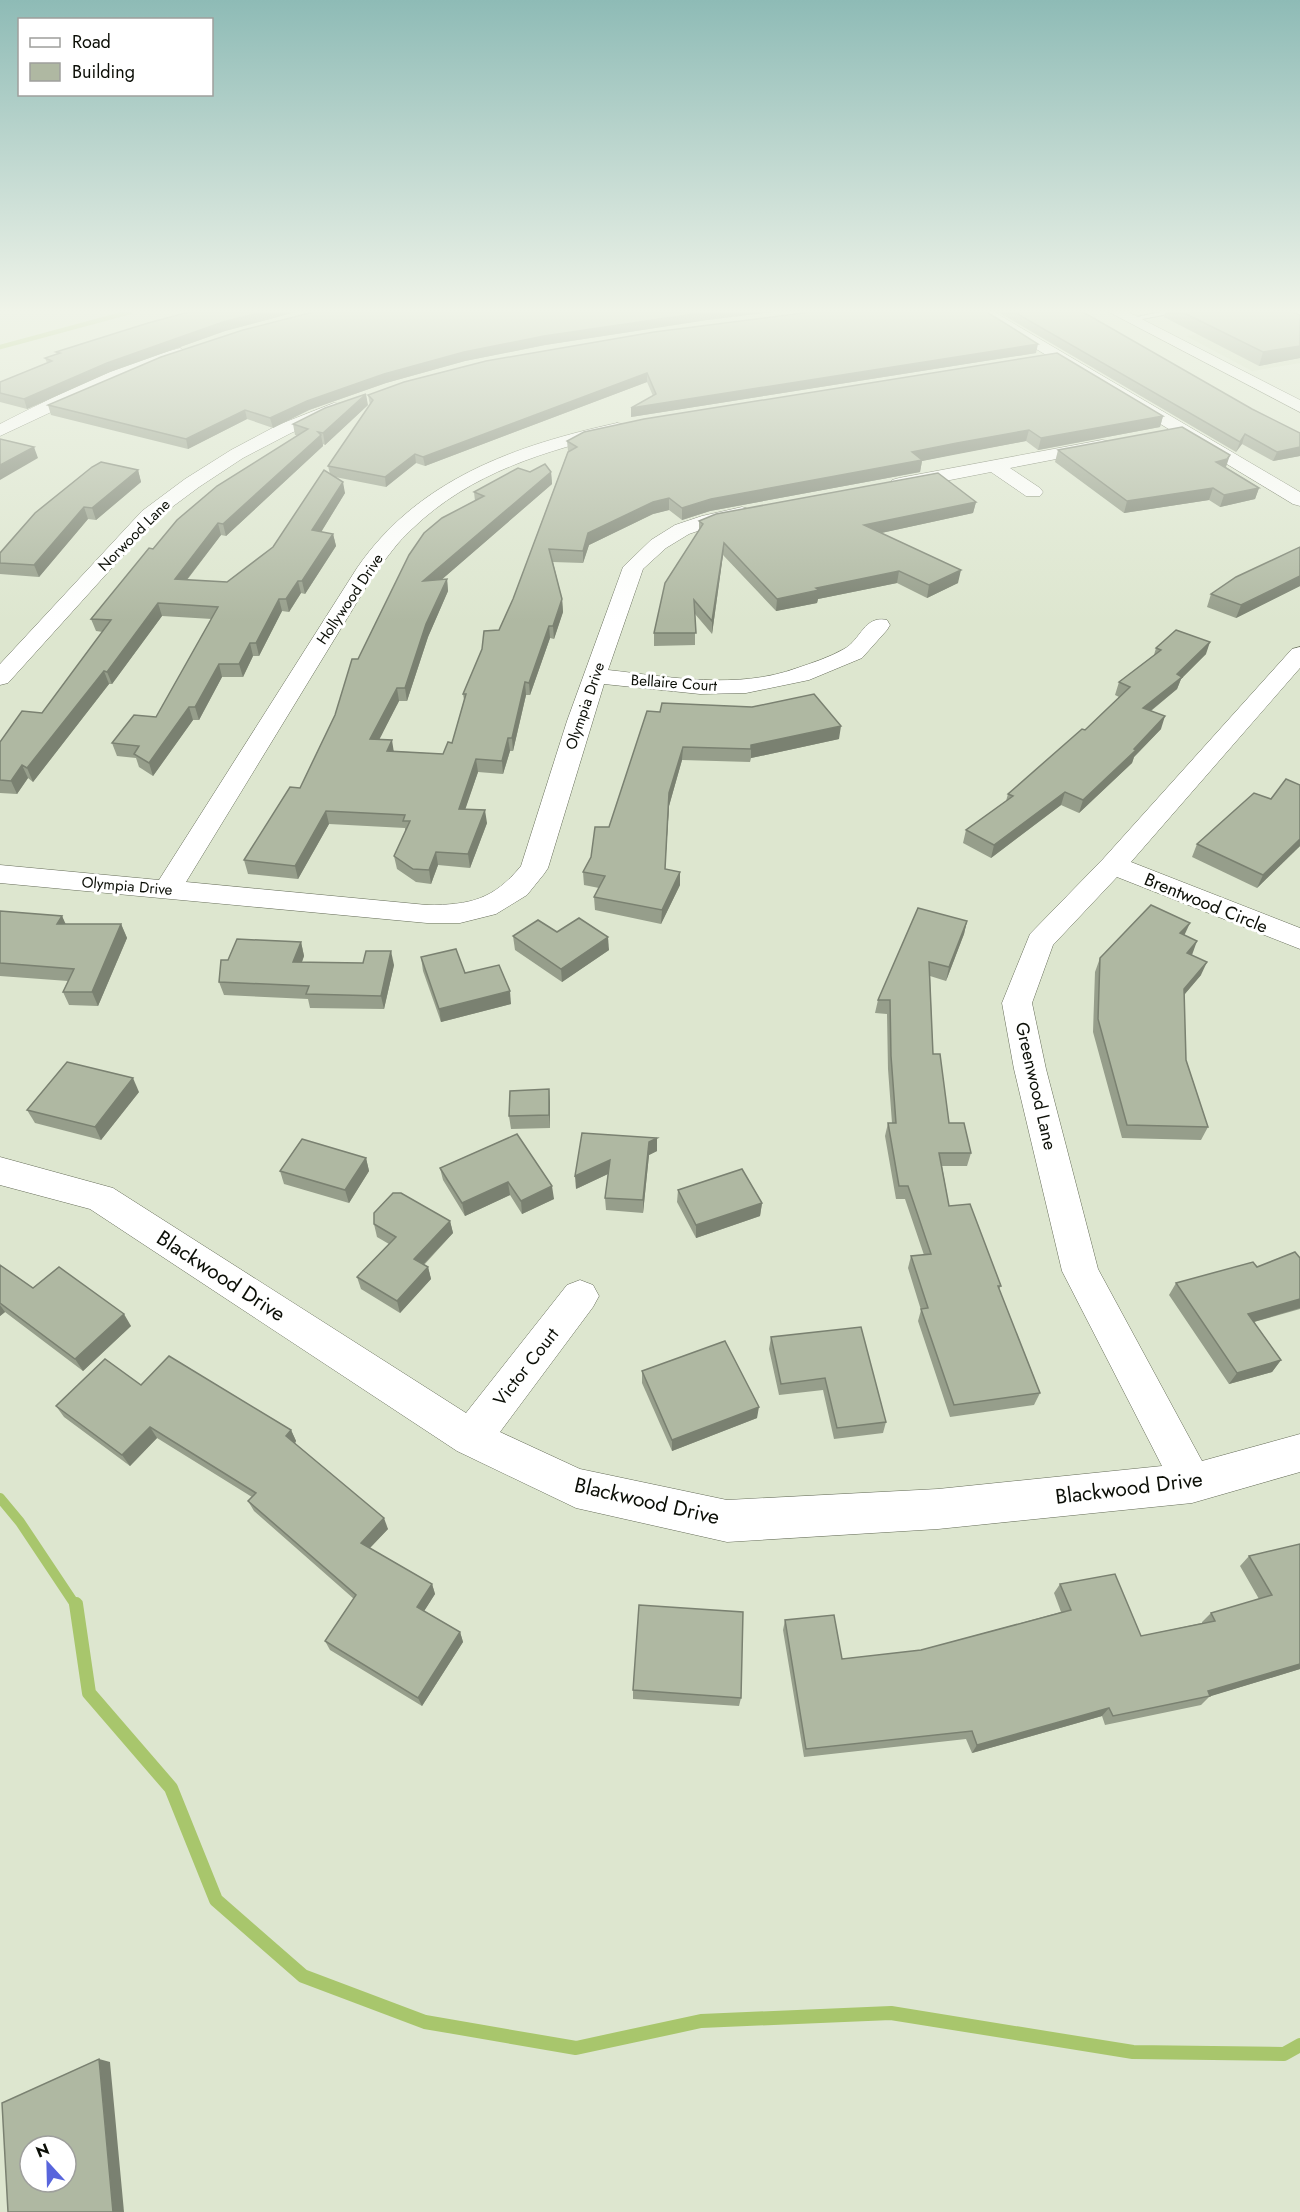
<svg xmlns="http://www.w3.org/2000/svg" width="1300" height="2212" viewBox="0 0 1300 2212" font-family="Jost,sans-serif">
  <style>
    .built { fill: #d1dcbe }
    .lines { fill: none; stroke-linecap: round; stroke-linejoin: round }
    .stream-far2 { stroke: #a8c66c; stroke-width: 4.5 }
    .stream-far1 { stroke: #a8c66c; stroke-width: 10 }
    .stream { stroke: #a8c66c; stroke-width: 14 }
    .service-casing { stroke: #666d59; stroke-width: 2 }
    .minor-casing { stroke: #666d59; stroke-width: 1 }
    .tertiary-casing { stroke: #666d59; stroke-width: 1 }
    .secondary-casing { stroke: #666d59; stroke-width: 1 }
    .service { fill: #fff; fill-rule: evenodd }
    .minor { fill: #fff; fill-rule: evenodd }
    .tertiary { fill: #fff; fill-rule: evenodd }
    .secondary { fill: #fff; fill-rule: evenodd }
    .wall { fill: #969e8b }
    .shaded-wall { fill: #7a8171 }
    .building { fill: #afb8a2; stroke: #7a8171; stroke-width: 1.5; fill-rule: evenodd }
    .labels { text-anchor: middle; stroke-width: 6; stroke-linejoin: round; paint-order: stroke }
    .far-street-label { font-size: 15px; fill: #0c0f07; stroke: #fff }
    .street-label { font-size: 18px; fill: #0c0f07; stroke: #fff }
    .near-street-label { font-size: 21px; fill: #0c0f07; stroke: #fff }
  </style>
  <rect width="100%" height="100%" fill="#dde6cf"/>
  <polygon class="built" points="1284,320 1300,327 1300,363 1252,371 1186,336"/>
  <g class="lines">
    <polyline class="stream-far2" points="0,347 130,312"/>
    <polyline class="stream-far1" points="0,1498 20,1522 76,1606"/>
    <polyline class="stream" points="76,1604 89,1693 171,1788 216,1900 303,1976 425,2022 576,2048 701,2021 891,2013 1133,2052 1284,2054 1300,2045"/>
    <defs>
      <polygon id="service" points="1161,312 1179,312 1131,321 1127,319"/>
      <g id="minor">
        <polygon points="975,312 994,312 1300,492 1300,506 1293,504"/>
        <path d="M180 348 188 353 186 356 94 392 0 436V424C57 395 118 364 180 348Z"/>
        <path d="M617 423 623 424 626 428 623 432C546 451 471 472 412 529 398 541 388 557 376 571L186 882 427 905C470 905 493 900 521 866L567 721 623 567 651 540 675 525 702 516 742 507 749 509 752 513 749 517 715 525 689 534 666 548 643 569 608 670C670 677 737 690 797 668 812 663 830 657 844 649 861 640 864 615 887 620L890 625 887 630 862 658 809 680 746 693 700 694 604 684 548 868 544 874 527 895 496 914 460 923H427L0 883V865L159 880 357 568C418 479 516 445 617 423Z"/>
        <polygon points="1102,440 1108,441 1111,445 1108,449 1010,468 1040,488 1043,492 1040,496 1026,496 991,472 899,490 892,488 890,484 892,480 899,478"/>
        <polygon points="1300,647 1300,668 1131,862 1300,928 1300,949 1117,877 1053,945 1032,1003 1046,1069 1098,1269 1202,1461 1300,1434 1300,1472 1192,1503 938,1529 727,1542 576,1508 457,1451 90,1209 0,1185 0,1157 113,1188 466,1413 567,1285 580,1280 593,1285 599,1296 593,1307 500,1432 580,1469 727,1500 938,1489 1162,1466 1062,1271 1014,1069 1002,1003 1030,934 1103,859 1292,649"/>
      </g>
      <polygon id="tertiary" points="334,403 340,404 343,408 340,412 291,433 243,458 199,487 156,519 8,683 0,685 0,664 142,511 185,479 231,450 278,425"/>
      <polygon id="secondary" points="1109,312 1128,312 1300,400 1300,412"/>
    </defs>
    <use href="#service" class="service-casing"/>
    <use href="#minor" class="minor-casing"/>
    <use href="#tertiary" class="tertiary-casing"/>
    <use href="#secondary" class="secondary-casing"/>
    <use href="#service" class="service"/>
    <use href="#minor" class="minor"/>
    <use href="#tertiary" class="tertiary"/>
    <use href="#secondary" class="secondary"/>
  </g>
  <g class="wall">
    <polygon points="189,312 296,312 225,331 110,372 27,409 0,402 0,382 47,363 45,358 57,355 56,352"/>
    <polygon points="313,312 772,312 707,320 545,345 465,361 386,383 309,410 273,428 247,419 188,449 51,415 48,405"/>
    <polygon points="811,312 1036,353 631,417 631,408 653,396 647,382 425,466 416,463 386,487 335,477 345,493 321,532 333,534 336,546 305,594 301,593 289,612 282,611 259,656 253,656 243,677 222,677 199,720 193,720 153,776 139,767 136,758 117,756 112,743 156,717 212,619 162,616 112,684 109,684 33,782 28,778 17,794 0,793 0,742 42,713 103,632 96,631 91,619 153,549 297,435 295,435 293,424 368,405 325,445 323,444 323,446 226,536 221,535 187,580 227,582 273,547 330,474 328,466 370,405 368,395"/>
    <polygon points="998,312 1083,312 1252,409 1300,433 1300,456 1273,461 1242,444 1236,452"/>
    <polygon points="1165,312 1293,312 1300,315 1300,358 1259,366 1164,317"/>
    <polygon points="1163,416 1160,427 1038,450 1026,441 955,454 922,461 920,472 710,511 682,520 669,510 653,514 589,545 583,563 553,562 562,599 563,612 554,639 550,638 530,695 526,695 513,751 510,751 503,774 478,772 465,809 487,823 470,868 438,865 431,884 416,882 397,869 394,856 405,832 405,828 329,824 298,879 248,874 244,860 300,788 335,715 358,659 475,501 474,492 530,472 551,472 552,484 441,580 447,579 448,591 428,637 407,701 399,701 379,739 394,751 443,754 452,743 464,700 463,694 499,630 513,599 568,451 567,441"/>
    <polygon points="1058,450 1226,467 1259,488 1255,499 1220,507 1209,500 1124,513 1055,462"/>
    <polygon points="138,470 141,482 96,520 88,519 39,577 0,574 0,553"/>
    <polygon points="976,502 973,513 881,533 958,583 927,598 897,583 818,599 817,603 776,611 723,555 712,634 695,614 695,645 654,646 654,633 699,530 699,521"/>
    <polygon points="1300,547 1300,586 1236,618 1207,607 1211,594"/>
    <polygon points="1156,648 1206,654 1181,679 1177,689 1151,711 1161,729 1134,757 1132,763 1079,813 1061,805 991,858 963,843 966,830 1006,801 1008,794 1085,730 1119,697 1115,695 1119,682 1154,655"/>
    <polygon points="647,711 839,739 751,758 750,762 682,760 669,806 665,869 680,885 661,924 595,910 594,897 599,888 584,885 583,872 609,827"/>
    <polygon points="1300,785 1300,846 1257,888 1192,857 1197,844 1271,799"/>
    <polygon points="0,911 62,916 65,924 121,924 127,938 98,1006 69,1005 63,992 68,981 0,976"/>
    <polygon points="967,921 964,934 946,981 930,976 933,1054 949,1123 971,1153 967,1166 942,1166 949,1206 1001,1286 999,1289 1040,1393 1034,1405 950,1417 918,1321 921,1310 908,1268 911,1256 924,1255 905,1199 896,1199 885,1136 888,1123 892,1123 888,1069 887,1014 875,1013 878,1000"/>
    <polygon points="557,932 609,950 562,982 515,950 513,936"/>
    <polygon points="1184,935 1192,955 1201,975 1184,995 1186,1060 1208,1127 1201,1140 1122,1138 1093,1032 1095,972 1100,958"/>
    <polygon points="301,942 304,956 302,962 394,965 384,1009 310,1008 308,999 224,995 219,982 228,960"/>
    <polygon points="421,957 465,973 511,1004 441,1022 423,971"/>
    <polygon points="139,1092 101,1140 35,1123 27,1110"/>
    <polygon points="550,1102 550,1128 511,1129 509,1116"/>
    <polygon points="517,1134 554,1199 522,1214 510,1195 465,1216 443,1180 440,1168"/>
    <polygon points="657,1138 657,1151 649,1155 643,1213 606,1210 605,1198 608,1174 576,1189"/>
    <polygon points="366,1158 369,1171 349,1203 284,1184 280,1171"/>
    <polygon points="678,1190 762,1203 760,1216 696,1238 677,1202"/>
    <polygon points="450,1221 453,1233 424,1265 428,1267 431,1279 400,1313 361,1289 357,1277 389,1244 377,1237 374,1224"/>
    <polygon points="1300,1258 1300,1309 1254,1322 1281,1360 1272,1372 1229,1384 1169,1295 1176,1283"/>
    <polygon points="0,1265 33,1288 131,1326 83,1371 5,1312 0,1316"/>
    <polygon points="771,1337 886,1422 883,1433 834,1439 823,1390 779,1395 769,1349"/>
    <polygon points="642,1371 757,1418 672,1451 642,1383"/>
    <polygon points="141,1385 291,1430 296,1441 295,1444 388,1529 370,1548 432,1584 435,1594 424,1611 460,1632 463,1642 422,1706 330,1650 325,1641 354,1599 254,1511 248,1501 252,1497 157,1438 130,1466 64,1417 56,1406"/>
    <polygon points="1300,1544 1300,1669 1210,1696 1201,1705 1105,1725 1102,1716 972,1753 966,1739 804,1757 783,1630 785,1620 842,1659 921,1650 1061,1612 1054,1593 1060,1584 1141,1636 1202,1623 1202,1622 1211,1613 1259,1599 1240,1566 1249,1556"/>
    <polygon points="633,1690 741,1698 739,1706 633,1699"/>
  </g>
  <g class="shaded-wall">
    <polygon points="262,312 296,312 225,331 110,372 27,409 24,399 107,363 223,322"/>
    <polygon points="707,312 772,312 707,320 545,345 465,361 386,383 309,410 273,428 270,418 307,401 384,374 464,352 544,336"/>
    <polygon points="1038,344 1036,353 631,417 631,408"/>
    <polygon points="1300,346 1300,358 1259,366 1263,352"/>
    <polygon points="647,373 647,382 425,466 423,457"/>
    <polygon points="366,394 368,405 325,445 323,433"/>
    <polygon points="245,410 247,419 188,449 186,439"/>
    <polygon points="1163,416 1160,427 1038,450 1041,438"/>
    <polygon points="1029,430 1026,441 922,461 920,472 710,511 682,520 682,508 711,499 912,452 957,443"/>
    <polygon points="1245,434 1242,444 1236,452 1240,442"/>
    <polygon points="321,435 323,446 226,536 223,524"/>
    <polygon points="34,447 38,458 0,480 0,465"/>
    <polygon points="1300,447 1300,456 1273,461 1277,452"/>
    <polygon points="415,454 416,463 386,487 385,477"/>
    <polygon points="1230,455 1226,467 1223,471 1216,462"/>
    <polygon points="138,470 141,482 96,520 92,508"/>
    <polygon points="551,472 552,484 425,594 423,581"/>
    <polygon points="343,482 345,493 315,542 312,530"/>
    <polygon points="1213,488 1209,500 1124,513 1127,501"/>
    <polygon points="1259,488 1255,499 1220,507 1224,495"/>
    <polygon points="669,498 669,510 653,514 589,545 583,563 583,551 588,533 653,502"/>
    <polygon points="976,502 973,513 863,537 864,525"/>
    <polygon points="84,507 88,519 39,577 34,565"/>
    <polygon points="218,523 221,535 178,591 175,579"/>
    <polygon points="333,534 336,546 305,594 302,581"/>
    <polygon points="724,543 723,555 712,634 712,621"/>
    <polygon points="961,570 958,583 927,598 929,585"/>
    <polygon points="899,571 897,583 818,599 817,603 776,611 777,599 816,588"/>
    <polygon points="1300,576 1300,586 1236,618 1241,605"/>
    <polygon points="447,579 448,591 428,637 407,701 405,688 426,624"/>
    <polygon points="298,581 301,593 289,612 286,599"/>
    <polygon points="279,599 282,611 259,656 256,643"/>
    <polygon points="562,599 563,612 554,639 553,626"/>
    <polygon points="158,603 162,616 112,684 107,672"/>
    <polygon points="549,626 550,638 530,695 529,683"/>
    <polygon points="1210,642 1206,654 1181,679 1177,689 1138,721 1143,708"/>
    <polygon points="250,643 253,656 243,677 239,664"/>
    <polygon points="219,664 222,677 199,720 195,707"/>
    <polygon points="104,671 109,684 33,782 27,768"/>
    <polygon points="525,682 526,695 513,751 512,738"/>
    <polygon points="397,688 399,701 373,752 370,739"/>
    <polygon points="189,707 193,720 153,776 149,763"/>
    <polygon points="1165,716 1161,729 1134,757 1132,763 1079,813 1083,800"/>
    <polygon points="841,726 839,739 751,758 751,745"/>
    <polygon points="508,738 510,751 503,774 502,761"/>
    <polygon points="392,740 394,753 387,751"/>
    <polygon points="683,747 682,760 669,806 664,882 669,793"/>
    <polygon points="476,759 478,772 461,822 459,809"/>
    <polygon points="22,765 28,778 17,794 11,781"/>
    <polygon points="1065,792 1061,805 991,858 994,845"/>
    <polygon points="485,810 487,823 470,868 468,854"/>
    <polygon points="326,811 329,824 298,879 295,866"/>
    <polygon points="1300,839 1300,846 1257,888 1263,875"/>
    <polygon points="436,852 438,865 431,884 429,870"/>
    <polygon points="680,872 680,885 661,924 662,910"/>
    <polygon points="62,916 68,929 57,924"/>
    <polygon points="967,921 964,934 946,981 949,967"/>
    <polygon points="1190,923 1184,936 1180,933"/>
    <polygon points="121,924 127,938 98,1006 92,992"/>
    <polygon points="608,937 609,950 562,982 561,969"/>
    <polygon points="1197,941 1192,955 1187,953"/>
    <polygon points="301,942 304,956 297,975 293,962"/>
    <polygon points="391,951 394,965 384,1009 381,996"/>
    <polygon points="1207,962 1201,975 1178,1002 1184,989"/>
    <polygon points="510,991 511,1004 441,1022 439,1009"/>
    <polygon points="133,1078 139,1092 101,1140 95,1127"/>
    <polygon points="549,1089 550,1102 550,1128 549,1115"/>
    <polygon points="657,1138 657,1151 649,1155 643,1213 643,1200 649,1142"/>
    <polygon points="366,1158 369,1171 349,1203 345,1190"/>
    <polygon points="610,1160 610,1173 576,1189 575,1176"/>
    <polygon points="508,1182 510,1195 465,1216 462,1203"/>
    <polygon points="552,1186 554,1199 522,1214 521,1201"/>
    <polygon points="762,1203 760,1216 696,1238 696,1225"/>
    <polygon points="450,1221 453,1233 417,1271 414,1259"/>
    <polygon points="428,1267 431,1279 400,1313 397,1301"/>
    <polygon points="1300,1299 1300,1308 1240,1326 1248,1314"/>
    <polygon points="0,1305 5,1312 0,1316"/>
    <polygon points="124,1314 131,1326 83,1371 75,1359"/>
    <polygon points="1281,1360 1272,1372 1229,1384 1237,1373"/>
    <polygon points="759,1407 757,1418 672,1451 672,1440"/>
    <polygon points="150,1427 157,1438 130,1466 122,1455"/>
    <polygon points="291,1430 296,1441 291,1448 286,1436"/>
    <polygon points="384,1518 388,1529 365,1553 361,1543"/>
    <polygon points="432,1584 435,1594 421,1616 417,1607"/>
    <polygon points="460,1632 463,1642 422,1706 418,1698"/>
    <polygon points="1300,1664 1300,1669 1208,1697 1208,1691"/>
    <polygon points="1109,1708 1102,1716 972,1753 977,1745"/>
    <polygon points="99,2059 110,2062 124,2212 113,2212"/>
  </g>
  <g class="building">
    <polygon points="189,312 262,312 223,322 107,363 24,399 0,393 0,382 52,361 45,358 60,353 56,352 148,323"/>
    <polygon points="313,312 707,312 544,336 464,352 384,374 307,401 270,418 245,410 186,439 48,405 161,357 243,330"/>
    <polygon points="811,312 987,312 1038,344 631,408 656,394 647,373 423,457 415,454 385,477 328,466 373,400 368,395 404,382 486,361 654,332"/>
    <polygon points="1014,312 1083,312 1252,409 1300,433 1300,447 1277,452 1245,434 1240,442"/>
    <polygon points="1182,312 1293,312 1300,315 1300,346 1263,352"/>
    <polygon points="1057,353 1163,416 1041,438 1029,430 957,443 912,452 922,460 711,499 682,508 669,498 653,502 588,533 583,551 549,549 562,599 553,626 549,626 529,683 525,682 512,738 508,738 502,761 476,759 459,809 485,810 468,854 436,852 429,870 413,869 394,856 410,821 403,821 405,815 326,811 295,866 244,860 290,787 300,788 335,715 352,659 358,659 409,555 424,533 442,518 484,496 474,492 518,468 530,472 545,464 551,472 423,581 447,579 426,624 405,688 397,688 370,739 392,740 387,751 443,754 448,742 452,743 466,694 463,694 482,649 484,631 499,630 513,599 568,452 577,447 567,441 584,432 644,419"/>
    <polygon points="366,394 323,433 318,432 321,435 223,524 218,523 175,579 227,582 273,547 324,470 343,482 312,530 333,534 302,581 298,581 286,599 279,599 256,643 250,643 239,664 219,664 195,707 189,707 149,763 134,754 139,746 112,743 134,715 156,717 218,607 158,603 107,672 104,671 27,768 22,765 11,781 0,780 0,742 22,711 42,713 111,620 91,619 149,548 153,549 177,520 217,486 308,429 293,424 325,408"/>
    <polygon points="1182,427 1230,455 1227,459 1216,462 1259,488 1224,495 1213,488 1127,501 1058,450"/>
    <polygon points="0,439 34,447 0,465"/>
    <polygon points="101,462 138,470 92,508 84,507 34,565 0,563 0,553 35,513 92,467"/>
    <polygon points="938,473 976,502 864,525 961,570 929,585 899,571 816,588 819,590 777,599 724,543 712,621 694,600 696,633 654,633 665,583 703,524 699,521 716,514"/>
    <polygon points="1300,547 1300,576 1241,605 1211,594 1236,577"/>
    <polygon points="1176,630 1210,642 1177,674 1182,677 1143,708 1165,716 1134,749 1136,750 1083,800 1065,792 994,845 966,830 1013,796 1008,794 1082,729 1085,730 1130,687 1119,682 1161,650 1156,648"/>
    <polygon points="814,694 841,726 751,745 751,749 683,747 669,793 665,869 680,872 662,910 594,897 605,876 583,872 591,857 595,827 609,827 647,711 660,712 662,703 752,707"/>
    <polygon points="1286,779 1300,785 1300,839 1263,875 1197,844 1254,793 1271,799"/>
    <polygon points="1151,905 1190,923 1180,933 1197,941 1187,953 1207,962 1184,989 1186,1060 1208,1127 1127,1125 1098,1019 1100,958"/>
    <polygon points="918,908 967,921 949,967 929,962 933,1054 940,1054 949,1123 964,1123 971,1153 939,1153 949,1206 970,1204 1001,1286 998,1286 1040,1393 954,1405 921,1309 928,1308 911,1256 931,1254 908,1186 899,1186 888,1123 896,1123 891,1056 890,1000 878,1000"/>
    <polygon points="0,911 62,916 57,924 121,924 92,992 63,992 74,969 0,963"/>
    <polygon points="579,918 608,937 561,969 513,936 538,920 557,932"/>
    <polygon points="237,939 301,942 293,962 363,963 366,951 391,951 381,996 306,994 309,986 219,982 221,960 228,960"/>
    <polygon points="456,949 465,973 499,965 510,991 439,1009 421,957"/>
    <polygon points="67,1062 133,1078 95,1127 27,1110"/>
    <polygon points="549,1089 549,1115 509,1116 510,1091"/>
    <polygon points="582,1133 657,1138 649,1142 643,1200 605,1198 610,1160 575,1176"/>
    <polygon points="517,1134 552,1186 521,1201 508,1182 462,1203 440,1168"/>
    <polygon points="302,1139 366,1158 345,1190 280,1171"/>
    <polygon points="742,1169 762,1203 696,1225 678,1190"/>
    <polygon points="393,1193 401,1193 450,1221 414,1259 428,1267 397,1301 357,1277 396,1237 374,1224 374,1213"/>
    <polygon points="1295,1252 1300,1258 1300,1299 1248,1314 1281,1360 1237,1373 1176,1283 1253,1262 1257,1267"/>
    <polygon points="0,1265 33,1288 59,1267 124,1314 75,1359 0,1303"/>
    <polygon points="861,1327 886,1422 837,1428 825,1378 781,1384 771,1337"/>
    <polygon points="725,1341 759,1407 672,1440 642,1371"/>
    <polygon points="169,1356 291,1430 286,1436 384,1518 361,1543 432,1584 417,1607 460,1632 418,1698 325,1641 356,1595 248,1501 256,1493 150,1427 122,1455 56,1406 105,1359 141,1385"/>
    <polygon points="1300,1544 1300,1664 1208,1691 1210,1696 1113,1716 1109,1708 977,1745 972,1731 806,1749 785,1620 834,1615 842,1659 921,1650 1071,1610 1060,1584 1115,1574 1141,1636 1215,1621 1211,1613 1272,1595 1249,1556"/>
    <polygon points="639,1605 743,1612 741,1698 633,1690"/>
    <path d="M99 2059 113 2212H8L2 2103ZM30 2146H66V2182H30Z"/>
  </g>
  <linearGradient id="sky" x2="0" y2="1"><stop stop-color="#8ebbb6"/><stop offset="0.5" stop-color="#f0f4e9"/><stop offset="1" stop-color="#f0f4e9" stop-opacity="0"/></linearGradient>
  <rect width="1300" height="622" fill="url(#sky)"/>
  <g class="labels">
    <g class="far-street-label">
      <text transform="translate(134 535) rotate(-45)" y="5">Norwood Lane</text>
      <text transform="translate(350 599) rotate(-56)" y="5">Hollywood Drive</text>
      <text transform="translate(674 683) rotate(4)" y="5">Bellaire Court</text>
      <text transform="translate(585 706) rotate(-71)" y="5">Olympia Drive</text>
      <text transform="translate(127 886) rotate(5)" y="5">Olympia Drive</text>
    </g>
    <g class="street-label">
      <text transform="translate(1206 903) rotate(22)" y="6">Brentwood Circle</text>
      <text transform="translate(1036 1086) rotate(77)" y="6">Greenwood Lane</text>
      <text transform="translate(526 1367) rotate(-52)" y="6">Victor Court</text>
    </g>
    <g class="near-street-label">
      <text transform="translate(221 1276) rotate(33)" y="7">Blackwood Drive</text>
      <text transform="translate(1129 1488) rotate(-7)" y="7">Blackwood Drive</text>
      <text transform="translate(647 1501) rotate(13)" y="7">Blackwood Drive</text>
    </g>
  </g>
  <rect x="18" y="18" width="195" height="78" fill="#ffffff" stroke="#9e9f9c" stroke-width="1.5"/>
  <rect x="30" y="38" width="30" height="9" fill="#ffffff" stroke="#9e9f9c" stroke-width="1.5"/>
  <text x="72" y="48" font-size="18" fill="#0c0f07">Road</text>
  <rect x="30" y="63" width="30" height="18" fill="#afb8a2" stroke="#9e9f9c" stroke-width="1.5"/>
  <text x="72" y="78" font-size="18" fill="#0c0f07">Building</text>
  <g transform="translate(48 2164) rotate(338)"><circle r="28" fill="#ffffff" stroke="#9e9f9c" stroke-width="1.5"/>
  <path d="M0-4.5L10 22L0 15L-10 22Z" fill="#5865dc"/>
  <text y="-9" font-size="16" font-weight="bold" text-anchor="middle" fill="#0c0f07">N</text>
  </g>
</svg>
